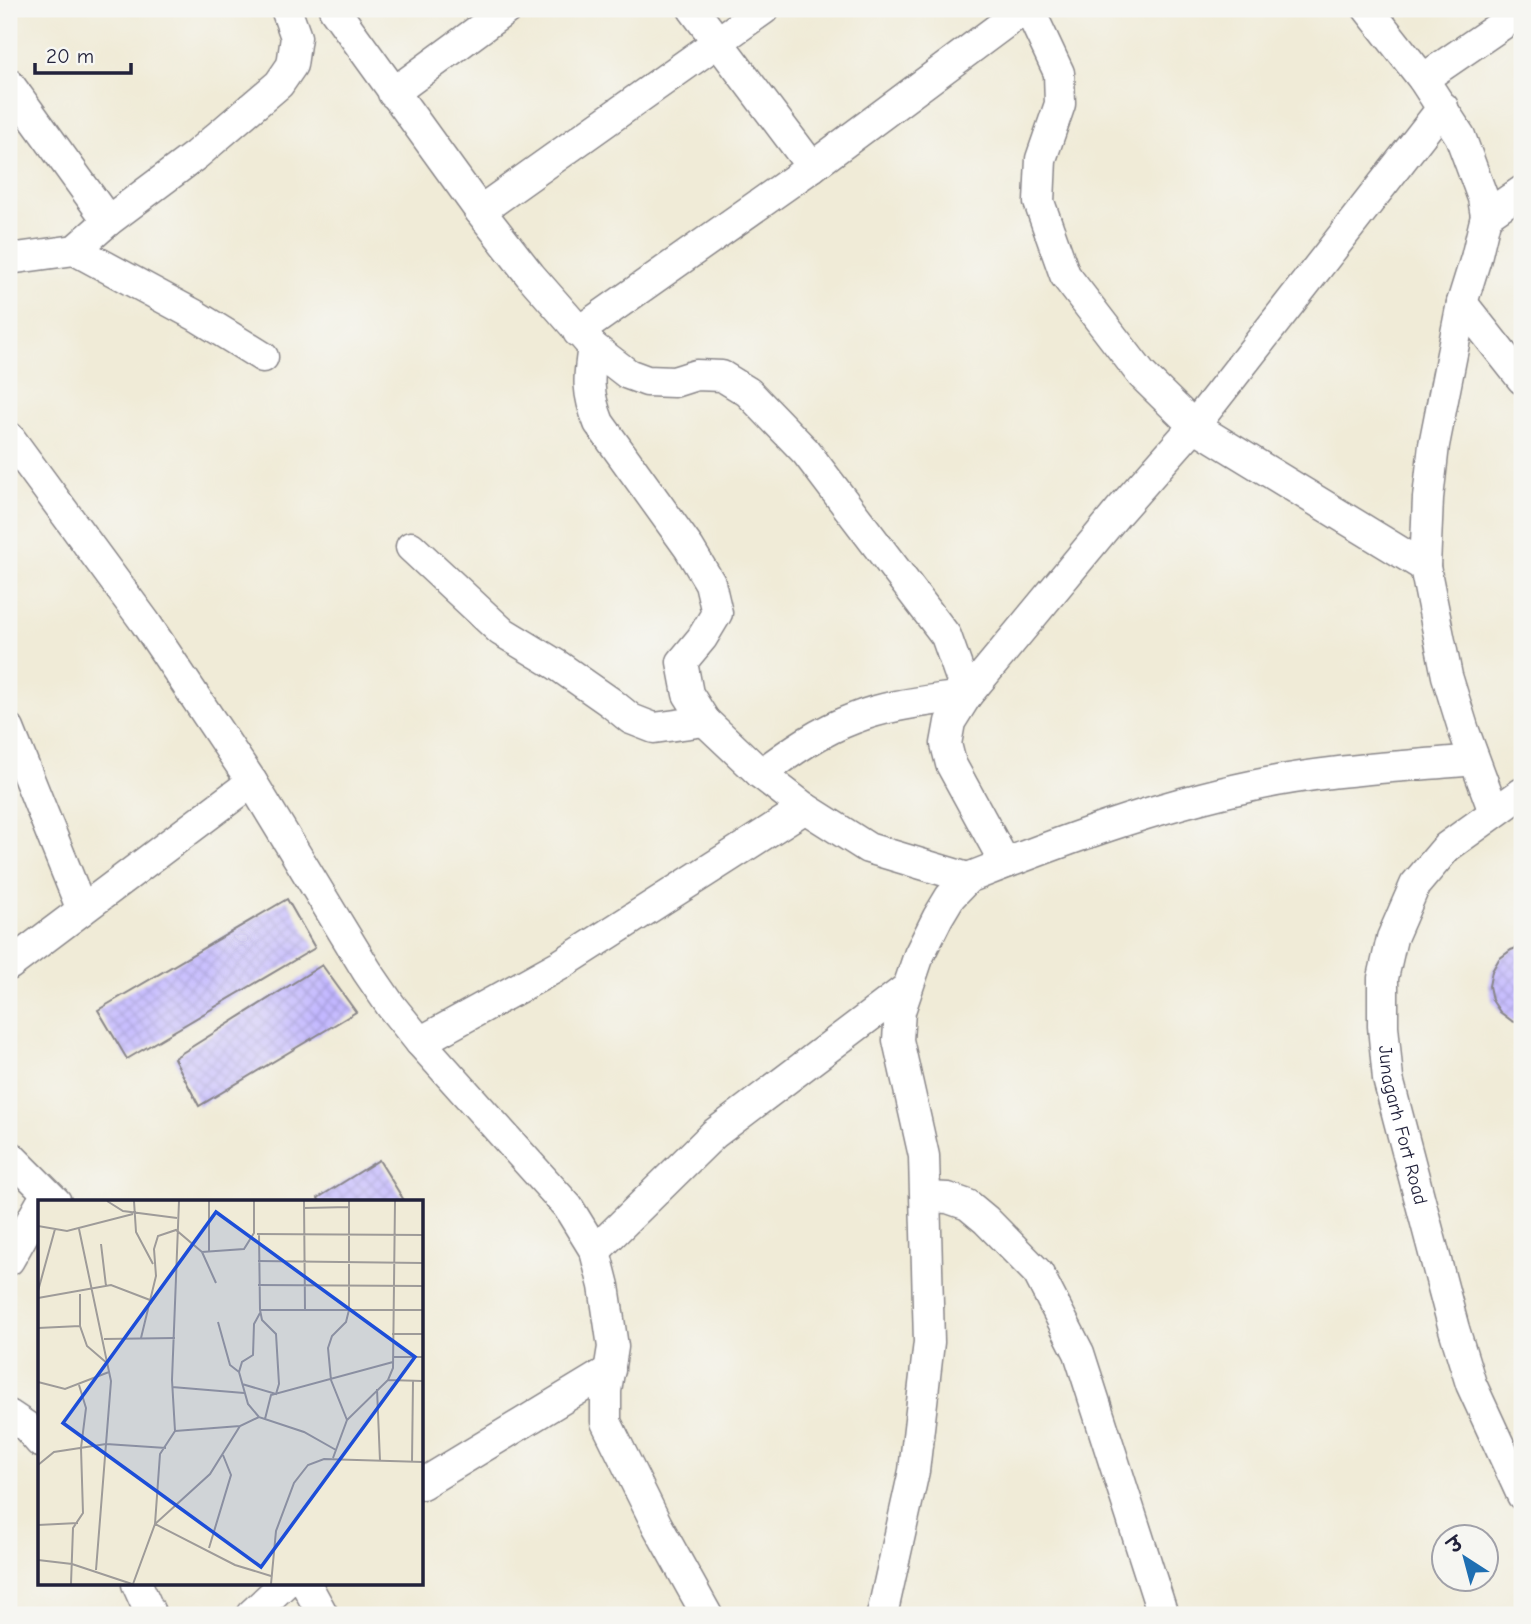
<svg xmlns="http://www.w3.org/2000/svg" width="1531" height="1624" viewBox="0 0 1531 1624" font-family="'Comic Neue','Playpen Sans Deva',sans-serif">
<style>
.building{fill:url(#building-cross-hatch)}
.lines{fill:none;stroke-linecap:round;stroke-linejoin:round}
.minor-casing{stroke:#898689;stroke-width:33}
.minor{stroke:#fff;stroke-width:30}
.labels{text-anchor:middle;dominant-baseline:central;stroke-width:5;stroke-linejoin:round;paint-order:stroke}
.street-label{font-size:19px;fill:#22223b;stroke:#f6f6f2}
.inset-road{fill:none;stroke:#9e9b99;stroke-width:2}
.view{fill:#1d4ed8;fill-opacity:0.15;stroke:#1d4ed8;stroke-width:3.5}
.inset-edge{fill:none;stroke:#22223b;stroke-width:3.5}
</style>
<defs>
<pattern id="building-cross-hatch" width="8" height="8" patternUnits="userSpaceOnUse" patternTransform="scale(1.75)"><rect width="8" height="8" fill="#c2b7ff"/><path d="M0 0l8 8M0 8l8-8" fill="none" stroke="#a69ddb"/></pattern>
</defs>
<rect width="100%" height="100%" fill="#f6f6f2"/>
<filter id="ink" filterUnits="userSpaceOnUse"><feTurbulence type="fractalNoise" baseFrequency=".0143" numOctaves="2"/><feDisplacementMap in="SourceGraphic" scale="14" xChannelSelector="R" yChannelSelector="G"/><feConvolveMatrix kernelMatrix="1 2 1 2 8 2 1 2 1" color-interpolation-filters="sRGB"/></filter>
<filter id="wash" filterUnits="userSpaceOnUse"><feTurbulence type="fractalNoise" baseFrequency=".00686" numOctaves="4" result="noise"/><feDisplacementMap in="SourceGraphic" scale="28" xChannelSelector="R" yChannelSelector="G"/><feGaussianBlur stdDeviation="1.57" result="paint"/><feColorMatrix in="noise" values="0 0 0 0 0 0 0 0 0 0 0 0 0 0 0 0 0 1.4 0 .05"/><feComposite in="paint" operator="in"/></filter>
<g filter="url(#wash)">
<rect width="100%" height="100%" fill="#f0ebd7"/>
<g id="blocks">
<g class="building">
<path d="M 287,899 L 315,948 L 127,1059 L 98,1010 Z"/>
<path d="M 1522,946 L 1522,1024 L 1512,1021 L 1500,1012 L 1492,1000 L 1489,986 L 1492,971 L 1499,959 L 1511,950 Z"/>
<path d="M 322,965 L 356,1012 L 199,1106 L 174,1058 Z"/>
<path d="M 379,1160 L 405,1202 L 320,1202 L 318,1198 Z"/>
</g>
</g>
</g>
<g filter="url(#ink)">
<use href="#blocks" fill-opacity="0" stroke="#898689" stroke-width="2"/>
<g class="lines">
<defs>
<g id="minor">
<path d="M 334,9 L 480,211 L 530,275 L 593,347 L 628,374 L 647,381 L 674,382 L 696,375 L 722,376 L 748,392 L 806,452 L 946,636 L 967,695 C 931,701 890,704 855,718 C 820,731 790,752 761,774"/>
<path d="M 693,9 L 812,167"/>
<path d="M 1029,9 L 1059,73 L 1060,104 L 1041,159 L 1039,202 L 1065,275 L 1142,375 L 1194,426 L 1425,567"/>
<path d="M 1368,9 L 1423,79 L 1460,136 L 1483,198 L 1486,216 L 1476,258 L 1462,303 L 1434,445 L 1428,498 L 1425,567 L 1447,676 L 1464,731 L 1494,812"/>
<path d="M 1423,79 L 1522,11"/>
<path d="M 9,84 L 108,221"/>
<path d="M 393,93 L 507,9"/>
<path d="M 480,211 L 764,9"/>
<path d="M 1486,216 L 1522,191"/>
<path d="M 75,250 L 195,315 L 263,357"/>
<path d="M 9,259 L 75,250 L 108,221 L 196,155 L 279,84 L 292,65 L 296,37 L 286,9"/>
<path d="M 1462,303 L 1522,379"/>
<path d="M 578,332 L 812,167 L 1024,9"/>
<path d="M 593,347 C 588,378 587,393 599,423 L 689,548 L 710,583 L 717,613 L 702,638 L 682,662 L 688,694 L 705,721 L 761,774 L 805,808 L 868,848 L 968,878"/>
<path d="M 9,437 L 145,622 L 252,782 L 367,971 L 391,1006 L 420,1042 L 568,1207 L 595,1251 L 604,1286 L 613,1347 L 606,1391 L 606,1422 L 657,1525 L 707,1615"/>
<path d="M 411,547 L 501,631 L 557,665 L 610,702 L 631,719 L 654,728 L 705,721"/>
<path d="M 9,729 L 82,910"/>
<path id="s1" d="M 1522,793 L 1447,847 L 1415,885 L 1392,938 L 1383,978 L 1383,1026 L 1388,1079 L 1454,1329 L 1471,1384 L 1522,1495"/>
<path d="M 1005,863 L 951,764 L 946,744 L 950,722 L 967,695 L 1119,511 L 1194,426 L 1443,107"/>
<path d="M 9,965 L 252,782"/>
<path d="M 420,1042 L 560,965 L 805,808"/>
<path d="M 9,1155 L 56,1202"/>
<path d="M 927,1197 L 948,1198 L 968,1205 L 986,1220 L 1038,1273 L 1079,1353 L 1163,1615"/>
<path d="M 595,1251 L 714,1134 L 907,988"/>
<path d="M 9,1260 L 40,1205"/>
<path d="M 9,1415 L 27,1427 L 40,1442"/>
<path d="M 422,1484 L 610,1370"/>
<path d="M 137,1584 L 151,1615"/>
<path d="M 306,1584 L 323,1615"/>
<path d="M 251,1615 L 284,1584"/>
<path d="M 882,1615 L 914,1471 L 929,1342 L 924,1156 L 898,1040 L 900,1011 L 919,955 L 938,917 L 950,897 L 968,878 C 1059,842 1156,806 1252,786 C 1324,770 1400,767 1474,760"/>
</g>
</defs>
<use href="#minor" class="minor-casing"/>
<use href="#minor" class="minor"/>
</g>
</g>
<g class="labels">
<g class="street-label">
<text stroke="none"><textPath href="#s1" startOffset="390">Junagarh Fort Road</textPath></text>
</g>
</g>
<g transform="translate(38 1200)">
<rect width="385" height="385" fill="#f0ebd7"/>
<path class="inset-road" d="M 69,1 L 85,11 L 139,18M 96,1 L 98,32 L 115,64M 141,1 L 134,180 L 137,231 L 122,254 L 117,324 L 197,365 L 233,376M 171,1 L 171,51M 266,1 L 267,110M 266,8 L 311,7M 0,26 L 29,31 L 95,14M 41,29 L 73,181 L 58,370M 219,34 L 385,35M 63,44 L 68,86M 164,52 L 178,83M 220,61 L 385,63M 220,85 L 385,86M 0,91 L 17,29M 42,94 L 42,126 L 49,146 L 70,164M 0,98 L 73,85 L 112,100M 222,110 L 385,110M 180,122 L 192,165 L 201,172M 0,128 L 42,126M 354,134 L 385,134M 103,138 L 118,76 L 116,49 L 120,36 L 138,30 L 164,52 L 206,49 L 216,33 L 216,1M 66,139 L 137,138M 355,157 L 385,157M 350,180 L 385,181M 0,182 L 27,189 L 71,172M 204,184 L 238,194 L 241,184 L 238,134 L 224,120 L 222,110 L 221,34M 134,187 L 206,193M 339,189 L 342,261M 221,217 L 210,204 L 201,172 L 204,162 L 215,155 L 216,124 L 222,113M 227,219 L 233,195 L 355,162M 309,220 L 293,180 L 290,148 L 294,136 L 308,122 L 311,110 L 311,1M 137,231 L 202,226M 295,258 L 309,220 L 350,180 L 355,168 L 357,1M 374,262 L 375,181M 0,265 L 16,252 L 68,244 L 128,248M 0,325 L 40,323M 171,348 L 193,275 L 185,255M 0,360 L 34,364 L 94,384M 33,384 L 35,328 L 45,313 L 43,248 L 48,208 L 41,185M 95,384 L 117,324 L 172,274 L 202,226 L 221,217 L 266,232 L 298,250M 233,384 L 238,331 L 256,283 L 270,265 L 286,259 L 385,262"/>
<path class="view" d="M 178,12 L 377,157 L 223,367 L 25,223 Z"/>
<rect width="385" height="385" class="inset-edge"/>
</g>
<rect width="1531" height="1624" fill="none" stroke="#f6f6f2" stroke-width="35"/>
<g transform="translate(1465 1558) rotate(324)"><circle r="33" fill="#f6f6f2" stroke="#a1a1a9" stroke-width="2"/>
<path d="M0-5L12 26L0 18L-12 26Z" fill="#1f6fb2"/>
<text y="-10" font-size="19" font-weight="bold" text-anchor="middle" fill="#22223b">उ</text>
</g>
<path d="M35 63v10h96v-10" fill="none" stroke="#22223b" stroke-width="3.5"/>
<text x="46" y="63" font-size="21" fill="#22223b" stroke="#f6f6f2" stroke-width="5" paint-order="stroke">20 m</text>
</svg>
